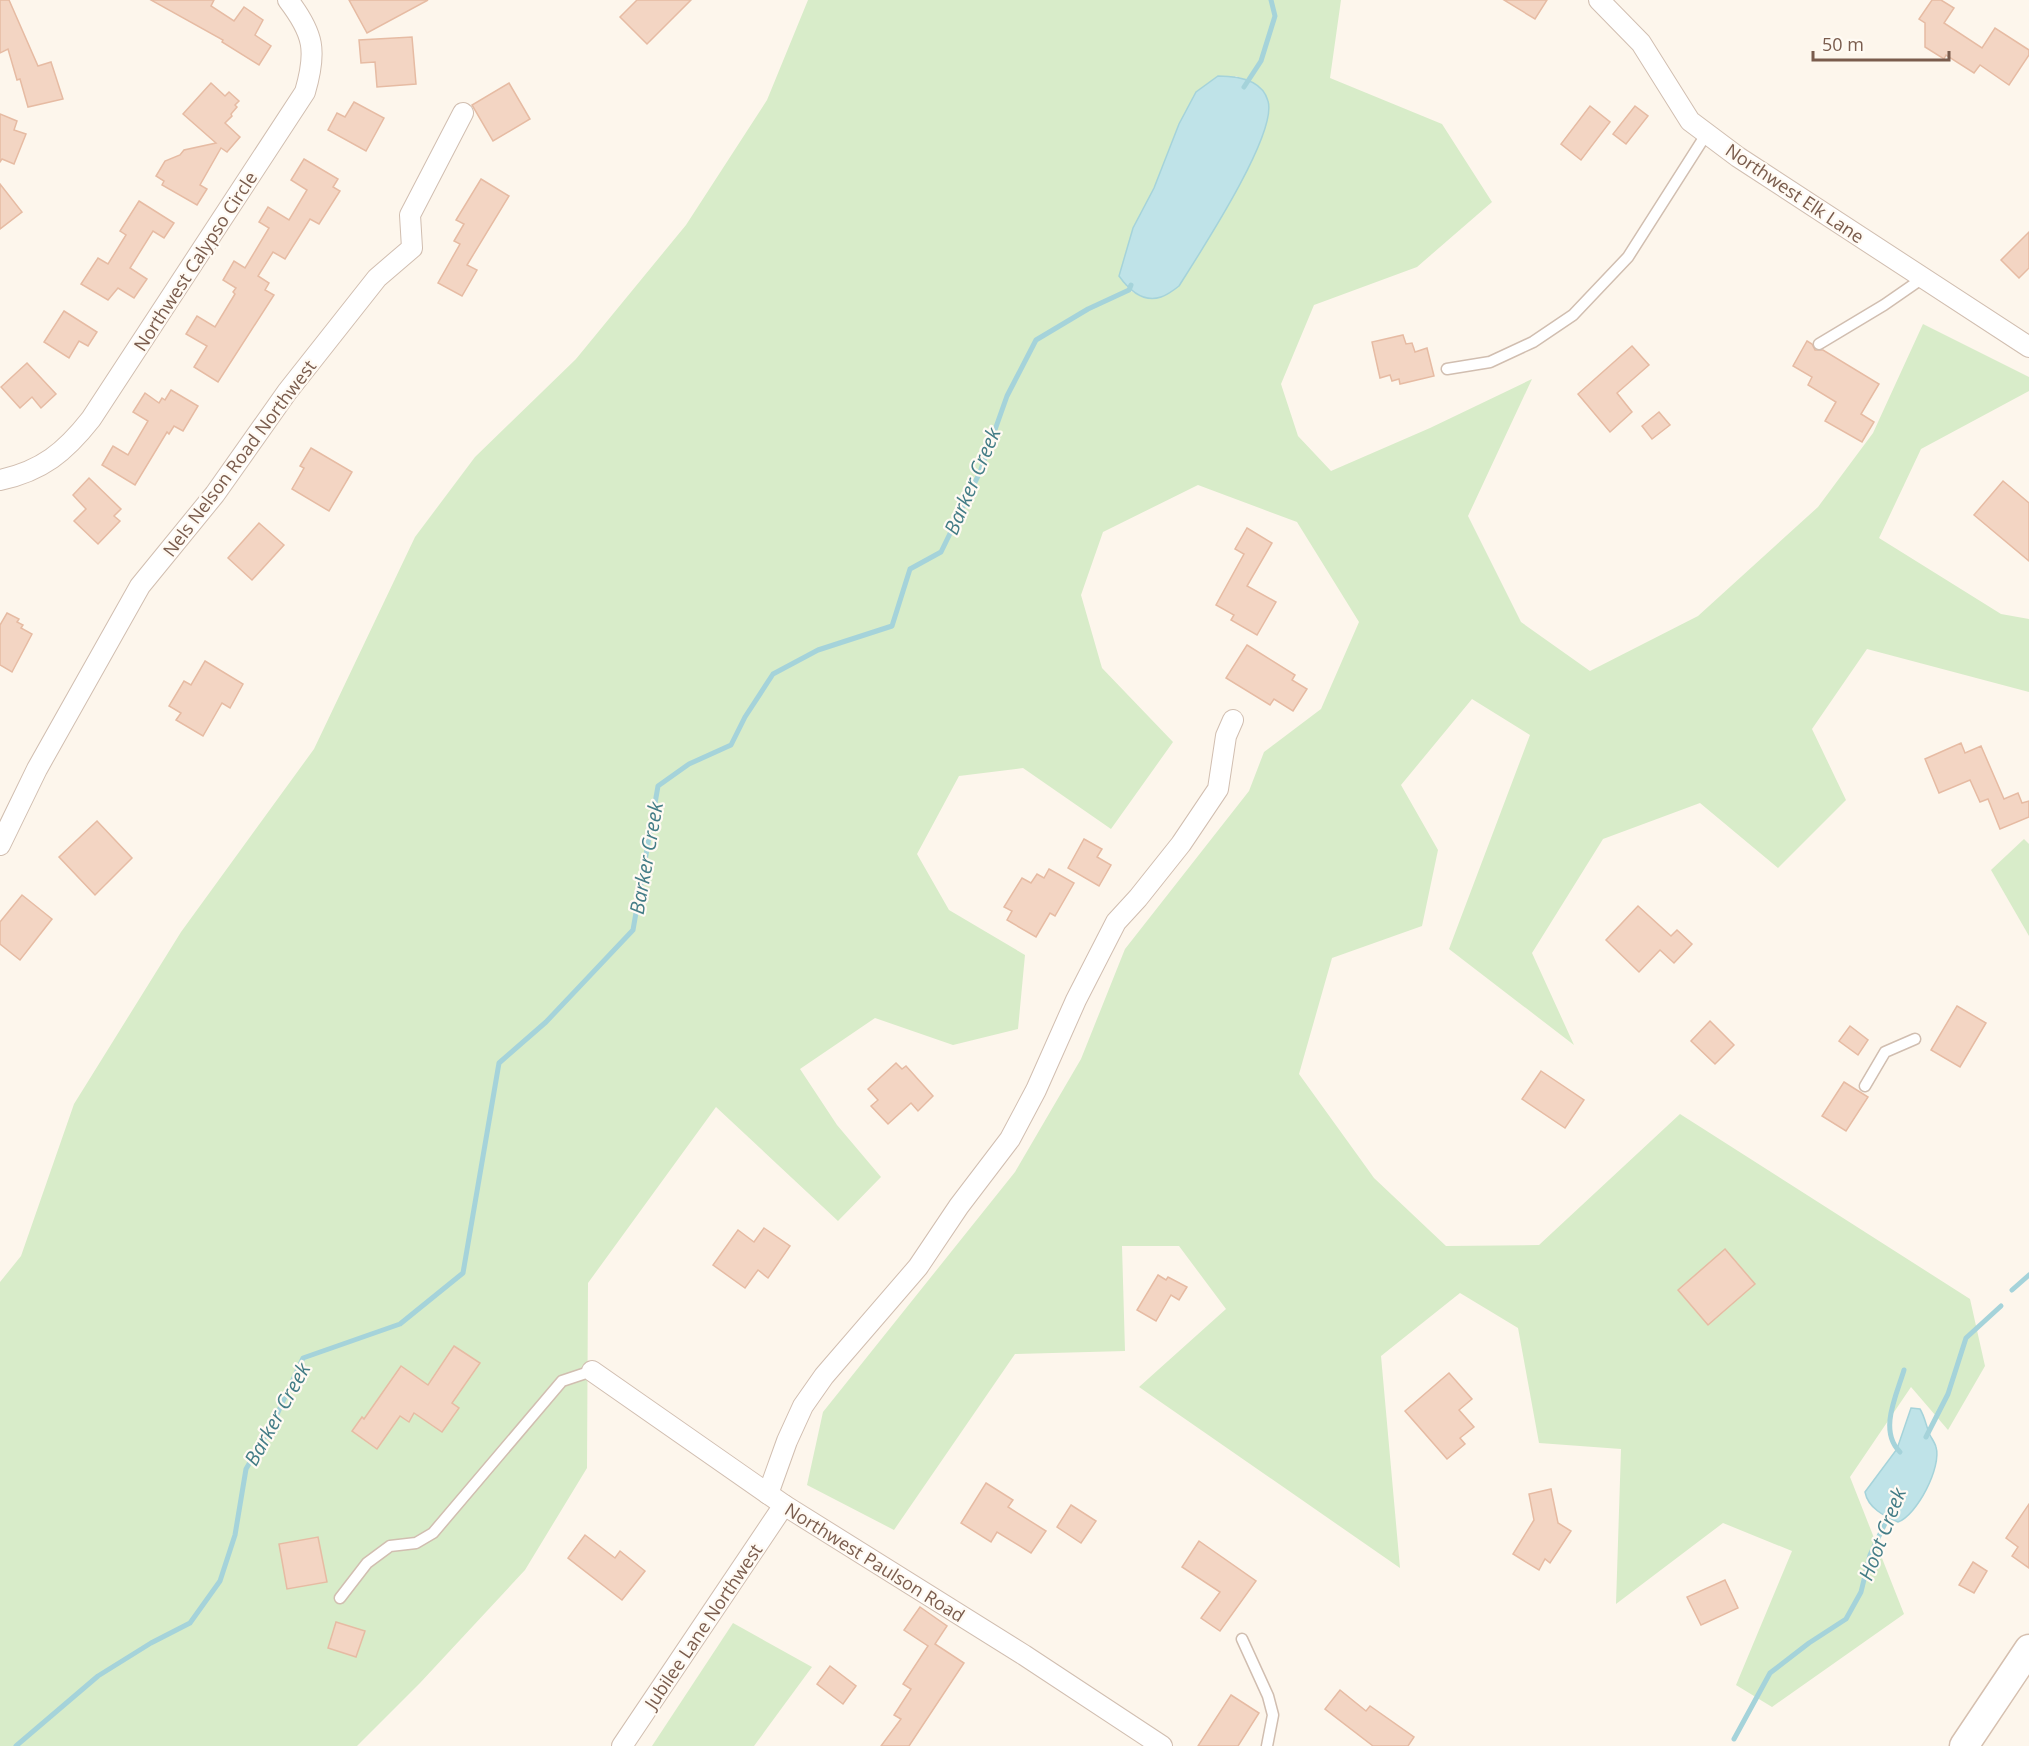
<svg xmlns="http://www.w3.org/2000/svg" width="2029" height="1746" viewBox="0 0 2029 1746" font-family="'Open Sans',sans-serif">
<style>
.green{fill:#d8ecc9;fill-rule:evenodd}
.water{fill:#bfe3e8;stroke:#a5d3da;stroke-width:1.5}
.lines{fill:none;stroke-linecap:round;stroke-linejoin:round}
.stream{stroke:#a5d3da;stroke-width:5}
.building{fill:#f3d5c3;stroke:#e6bba3;stroke-width:1.5}
.lane-casing{stroke:#d1beb0;stroke-width:13}
.street-casing{stroke:#d1beb0;stroke-width:22}
.secondary-casing{stroke:#d6c0b0;stroke-width:31}
.lane{stroke:#fff;stroke-width:10}
.street{stroke:#fff;stroke-width:20}
.secondary{stroke:#fff;stroke-width:28}
.labels{text-anchor:middle;dominant-baseline:central;stroke-width:4.5;stroke-linejoin:round;paint-order:stroke}
.street-label{font-size:18px;fill:#7a5c4d;stroke:#fffaf3}
.water-label{font-size:20px;font-style:italic;fill:#437c86;stroke:#fffaf3}
</style>
<rect width="100%" height="100%" fill="#fdf6ec"/>
<g class="green">
<path d="M 808,0 L 1341,0 L 1330,78 L 1442,124 L 1492,202 L 1417,267 L 1314,305 L 1281,384 L 1298,436 L 1331,471 L 1430,428 L 1532,379 L 1468,516 L 1521,622 L 1590,671 L 1698,616 L 1818,507 L 1873,433 L 1923,324 L 2029,377 L 2029,391 L 1921,449 L 1879,538 L 2001,614 L 2029,619 L 2029,692 L 1867,649 L 1812,729 L 1846,800 L 1778,868 L 1700,803 L 1603,839 L 1532,953 L 1574,1045 L 1449,949 L 1530,735 L 1472,699 L 1401,785 L 1438,850 L 1422,926 L 1332,958 L 1299,1074 L 1374,1178 L 1446,1246 L 1539,1245 L 1680,1114 L 1970,1299 L 1985,1366 L 1948,1430 L 1911,1387 L 1850,1477 L 1904,1614 L 1772,1707 L 1736,1685 L 1792,1551 L 1723,1523 L 1616,1604 L 1621,1449 L 1539,1443 L 1518,1328 L 1460,1293 L 1381,1356 L 1400,1568 L 1139,1387 L 1226,1309 L 1179,1246 L 1122,1246 L 1125,1351 L 1015,1354 L 894,1530 L 807,1485 L 823,1412 L 1015,1172 L 1081,1059 L 1125,949 L 1249,791 L 1264,752 L 1321,709 L 1359,622 L 1297,522 L 1198,485 L 1103,532 L 1081,595 L 1102,668 L 1173,742 L 1111,829 L 1023,768 L 959,776 L 917,854 L 949,910 L 1025,955 L 1018,1029 L 953,1045 L 875,1018 L 800,1069 L 837,1125 L 881,1177 L 838,1221 L 716,1107 L 588,1283 L 587,1468 L 525,1570 L 420,1683 L 357,1746 L 0,1746 L 0,1282 L 21,1256 L 74,1104 L 181,932 L 314,749 L 415,537 L 475,457 L 576,359 L 686,225 L 767,100 ZM 1236,76 C 1262,86 1269,91 1268,119 L 1144,298 L 1129,290 L 1120,276 L 1179,124 Z"/>
<path d="M 2024,839 L 2029,844 L 2029,936 L 1991,870 Z"/>
<path d="M 733,1623 L 812,1667 L 754,1746 L 652,1746 Z"/>
</g>
<g class="water">
<path d="M 1218,76 C 1237,76 1262,79 1268,101 C 1278,134 1199,254 1179,286 C 1174,290 1167,295 1161,297 C 1143,303 1129,290 1119,276 L 1133,228 L 1154,188 L 1179,124 L 1196,92 Z"/>
<path d="M 1911,1408 L 1920,1409 C 1925,1417 1926,1426 1930,1435 C 1932,1439 1935,1443 1936,1447 C 1942,1467 1917,1515 1898,1522 C 1884,1516 1868,1508 1865,1492 L 1897,1449 Z"/>
</g>
<g class="lines">
<g class="stream">
<path d="M 1244,87 L 1261,61 L 1275,16 L 1271,0"/>
<path d="M 2012,1290 L 2029,1275"/>
<path d="M 1926,1437 L 1948,1394 L 1966,1338 L 2001,1306"/>
<path d="M 1900,1452 C 1878,1431 1897,1394 1904,1370"/>
<path d="M 1734,1739 L 1770,1673 L 1809,1643 L 1846,1619 L 1861,1592 L 1870,1555 L 1890,1513"/>
<path d="M 16,1746 L 98,1676 L 151,1643 L 190,1623 L 220,1581 L 235,1535 L 246,1469 L 273,1423 L 303,1358 L 400,1324 L 463,1273 L 499,1063 L 546,1022 L 633,930 L 658,786 L 689,764 L 731,745 L 745,717 L 773,674 L 818,650 L 892,626 L 910,569 L 941,552 L 980,472 L 1007,396 L 1036,340 L 1088,309 L 1129,290 L 1131,285"/>
</g>
</g>
<g class="building">
<path d="M 0,0 L 9,0 L 38,66 L 51,62 L 63,99 L 28,107 L 20,79 L 17,80 L 8,49 L 0,53 Z"/>
<path d="M 151,0 L 214,0 L 211,6 L 234,21 L 244,7 L 263,20 L 255,35 L 271,46 L 259,65 L 222,42 L 223,40 Z"/>
<path d="M 349,0 L 428,0 L 367,33 Z"/>
<path d="M 637,0 L 691,0 L 647,44 L 620,17 Z"/>
<path d="M 1504,0 L 1547,0 L 1535,19 Z"/>
<path d="M 1932,0 L 1941,0 L 1954,8 L 1944,23 L 1982,48 L 1995,28 L 2029,50 L 2029,55 L 2009,85 L 1980,65 L 1974,73 L 1946,55 L 1944,59 L 1925,47 L 1925,23 L 1919,19 Z"/>
<path d="M 412,37 L 416,84 L 377,87 L 375,62 L 361,63 L 359,40 Z"/>
<path d="M 211,83 L 225,96 L 229,92 L 239,101 L 235,105 L 237,107 L 231,114 L 232,116 L 225,123 L 240,137 L 227,152 L 221,148 L 200,185 L 207,189 L 197,205 L 162,185 L 164,181 L 156,176 L 165,161 L 180,155 L 184,150 L 216,143 L 183,114 Z"/>
<path d="M 509,83 L 530,119 L 493,141 L 472,105 Z"/>
<path d="M 354,102 L 384,118 L 366,151 L 328,130 L 337,113 L 345,117 Z"/>
<path d="M 1590,106 L 1610,122 L 1581,160 L 1561,144 Z"/>
<path d="M 1635,106 L 1648,116 L 1626,144 L 1613,134 Z"/>
<path d="M 0,114 L 17,121 L 14,130 L 26,134 L 14,164 L 2,159 L 0,162 Z"/>
<path d="M 304,159 L 338,179 L 333,187 L 340,191 L 319,224 L 310,219 L 285,259 L 273,252 L 258,276 L 269,283 L 265,290 L 274,295 L 218,382 L 194,367 L 207,346 L 186,334 L 197,316 L 215,327 L 235,294 L 233,292 L 236,288 L 223,280 L 234,261 L 245,268 L 269,228 L 259,222 L 268,207 L 289,220 L 307,190 L 291,180 Z"/>
<path d="M 481,179 L 509,196 L 467,265 L 477,270 L 462,296 L 438,283 L 460,244 L 454,241 L 464,224 L 456,220 Z"/>
<path d="M 0,184 L 22,212 L 0,229 Z"/>
<path d="M 139,201 L 174,223 L 164,238 L 153,231 L 130,268 L 147,279 L 134,298 L 118,288 L 108,300 L 81,284 L 98,258 L 108,264 L 126,235 L 120,231 Z"/>
<path d="M 2029,232 L 2029,268 L 2019,278 L 2001,260 Z"/>
<path d="M 64,311 L 97,332 L 88,346 L 79,341 L 69,358 L 44,342 Z"/>
<path d="M 1403,335 L 1406,344 L 1412,343 L 1415,352 L 1427,348 L 1434,376 L 1400,384 L 1399,379 L 1392,381 L 1390,375 L 1380,378 L 1372,342 Z"/>
<path d="M 1807,341 L 1812,344 L 1815,350 L 1823,350 L 1879,384 L 1861,414 L 1874,422 L 1862,442 L 1825,421 L 1836,402 L 1808,385 L 1812,377 L 1793,366 Z"/>
<path d="M 1632,346 L 1649,365 L 1617,393 L 1632,412 L 1610,432 L 1578,394 Z"/>
<path d="M 27,363 L 56,394 L 41,408 L 32,397 L 20,408 L 1,387 Z"/>
<path d="M 171,390 L 198,406 L 183,431 L 174,426 L 169,434 L 167,432 L 135,485 L 102,465 L 113,446 L 128,455 L 148,421 L 133,412 L 145,393 L 159,403 L 162,398 L 165,400 Z"/>
<path d="M 1659,412 L 1670,425 L 1652,439 L 1642,426 Z"/>
<path d="M 311,448 L 352,472 L 329,511 L 292,489 L 304,468 L 300,466 Z"/>
<path d="M 89,478 L 121,509 L 114,516 L 120,521 L 98,544 L 74,521 L 86,509 L 73,495 Z"/>
<path d="M 2003,481 L 2029,503 L 2029,561 L 1974,515 Z"/>
<path d="M 259,523 L 284,545 L 252,580 L 228,558 Z"/>
<path d="M 1247,528 L 1272,543 L 1247,586 L 1276,602 L 1257,635 L 1231,620 L 1234,615 L 1216,605 L 1244,554 L 1235,549 Z"/>
<path d="M 7,613 L 19,619 L 17,622 L 23,625 L 21,628 L 32,634 L 12,672 L 0,665 L 0,625 Z"/>
<path d="M 1247,645 L 1295,675 L 1292,680 L 1307,689 L 1293,711 L 1274,699 L 1270,705 L 1226,678 Z"/>
<path d="M 205,661 L 243,684 L 230,708 L 222,703 L 203,736 L 176,720 L 181,713 L 169,706 L 184,681 L 191,685 Z"/>
<path d="M 1961,743 L 1965,753 L 1981,746 L 2004,799 L 2018,793 L 2022,803 L 2029,801 L 2029,817 L 2000,829 L 1988,799 L 1980,802 L 1970,780 L 1939,793 L 1925,759 Z"/>
<path d="M 97,821 L 132,858 L 95,895 L 59,857 Z"/>
<path d="M 1084,839 L 1102,849 L 1097,857 L 1111,865 L 1099,886 L 1068,868 Z"/>
<path d="M 1049,869 L 1074,883 L 1055,916 L 1050,913 L 1036,937 L 1007,920 L 1012,911 L 1004,907 L 1022,878 L 1031,883 L 1037,874 L 1044,878 Z"/>
<path d="M 22,895 L 52,919 L 20,960 L 0,944 L 0,922 Z"/>
<path d="M 1638,906 L 1671,936 L 1677,930 L 1692,944 L 1674,963 L 1660,950 L 1639,972 L 1606,940 Z"/>
<path d="M 1957,1006 L 1986,1023 L 1960,1067 L 1931,1050 Z"/>
<path d="M 1710,1021 L 1734,1045 L 1715,1064 L 1691,1041 Z"/>
<path d="M 1850,1026 L 1868,1040 L 1858,1055 L 1839,1041 Z"/>
<path d="M 896,1063 L 902,1069 L 906,1066 L 933,1096 L 918,1111 L 911,1103 L 888,1124 L 871,1106 L 878,1100 L 868,1089 Z"/>
<path d="M 1541,1071 L 1584,1100 L 1565,1128 L 1522,1099 Z"/>
<path d="M 1844,1082 L 1868,1097 L 1846,1131 L 1822,1116 Z"/>
<path d="M 764,1228 L 790,1246 L 768,1278 L 758,1270 L 745,1288 L 713,1265 L 738,1230 L 754,1242 Z"/>
<path d="M 1725,1249 L 1755,1284 L 1708,1325 L 1678,1290 Z"/>
<path d="M 1158,1275 L 1166,1280 L 1168,1277 L 1187,1287 L 1179,1300 L 1171,1295 L 1156,1321 L 1137,1310 Z"/>
<path d="M 454,1346 L 480,1363 L 452,1403 L 459,1408 L 442,1432 L 414,1413 L 409,1422 L 400,1416 L 377,1449 L 352,1431 L 362,1417 L 364,1419 L 401,1366 L 428,1385 Z"/>
<path d="M 1449,1373 L 1472,1399 L 1459,1410 L 1474,1427 L 1460,1438 L 1465,1444 L 1447,1459 L 1405,1411 Z"/>
<path d="M 986,1483 L 1013,1500 L 1008,1507 L 1046,1531 L 1031,1553 L 997,1532 L 991,1542 L 961,1523 Z"/>
<path d="M 1551,1489 L 1558,1523 L 1571,1531 L 1550,1563 L 1545,1559 L 1539,1570 L 1513,1554 L 1534,1520 L 1529,1494 Z"/>
<path d="M 2029,1504 L 2029,1568 L 2012,1556 L 2018,1547 L 2006,1538 Z"/>
<path d="M 1071,1505 L 1096,1521 L 1081,1543 L 1057,1527 Z"/>
<path d="M 585,1535 L 615,1558 L 620,1551 L 645,1571 L 622,1600 L 568,1558 Z"/>
<path d="M 318,1537 L 327,1582 L 287,1589 L 279,1544 Z"/>
<path d="M 1199,1541 L 1256,1581 L 1220,1631 L 1201,1618 L 1220,1592 L 1182,1567 Z"/>
<path d="M 1973,1562 L 1987,1571 L 1974,1593 L 1959,1585 Z"/>
<path d="M 1725,1580 L 1738,1608 L 1701,1625 L 1687,1597 Z"/>
<path d="M 920,1607 L 947,1626 L 935,1644 L 964,1663 L 909,1746 L 881,1746 L 901,1719 L 894,1715 L 911,1689 L 903,1684 L 928,1646 L 904,1630 Z"/>
<path d="M 336,1622 L 365,1631 L 356,1657 L 328,1648 Z"/>
<path d="M 830,1666 L 856,1686 L 843,1704 L 817,1684 Z"/>
<path d="M 1340,1690 L 1366,1711 L 1370,1706 L 1414,1737 L 1408,1746 L 1373,1746 L 1325,1709 Z"/>
<path d="M 1231,1695 L 1259,1713 L 1238,1746 L 1198,1746 Z"/>
</g>
<g class="lines">
<defs>
<g id="lane">
<path d="M 1819,344 L 1884,305 L 1923,278"/>
<path d="M 1447,369 L 1490,362 L 1533,342 L 1573,315 L 1628,257 L 1707,133"/>
<path d="M 1865,1086 L 1885,1052 L 1915,1039"/>
<path d="M 340,1598 L 367,1563 L 390,1546 L 416,1543 L 433,1533 L 562,1381 L 592,1371"/>
<path d="M 1242,1639 L 1268,1696 L 1273,1715 L 1267,1746"/>
</g>
<g id="street">
<path d="M 1599,0 L 1641,43 L 1690,121 L 1738,157 L 2029,347"/>
<path d="M 0,480 C 42,471 65,452 91,419 L 305,92 C 317,51 314,34 288,0"/>
<path d="M 0,845 L 37,769 L 140,586 L 215,494 L 287,392 L 377,278 L 412,248 L 410,215 L 463,113"/>
<path d="M 592,1371 L 784,1505 L 1024,1655 L 1162,1746"/>
<path d="M 768,1494 L 787,1441 L 803,1406 L 824,1376 L 918,1267 L 959,1206 L 1010,1139 L 1036,1090 L 1076,1000 L 1116,922 L 1138,898 L 1181,844 L 1218,789 L 1226,736 L 1233,720"/>
<path d="M 622,1746 L 784,1505"/>
</g>
<path id="secondary" d="M 1964,1746 L 2029,1649"/>
</defs>
<use href="#lane" class="lane-casing"/>
<use href="#street" class="street-casing"/>
<use href="#secondary" class="secondary-casing"/>
<use href="#lane" class="lane"/>
<use href="#street" class="street"/>
<use href="#secondary" class="secondary"/>
</g>
<g class="labels">
<g class="street-label">
<text transform="translate(1795 193) rotate(34)">Northwest Elk Lane</text>
<text transform="translate(195 261) rotate(-57)">Northwest Calypso Circle</text>
<text transform="translate(239 458) rotate(-53)">Nels Nelson Road Northwest</text>
<text transform="translate(875 1562) rotate(32)">Northwest Paulson Road</text>
<text transform="translate(703 1626) rotate(-56)">Jubilee Lane Northwest</text>
</g>
<g class="water-label">
<text transform="translate(972 481) rotate(-67)">Barker Creek</text>
<text transform="translate(646 858) rotate(-80)">Barker Creek</text>
<text transform="translate(277 1414) rotate(-61)">Barker Creek</text>
<text transform="translate(1882 1534) rotate(-69)">Hoot Creek</text>
</g>
</g>
<path d="M1813 51v9h136v-9" fill="none" stroke="#7a5c4d" stroke-width="3"/>
<text x="1822" y="51" font-size="18" fill="#7a5c4d" stroke="#fffaf3" stroke-width="4.5" paint-order="stroke">50 m</text>
</svg>
